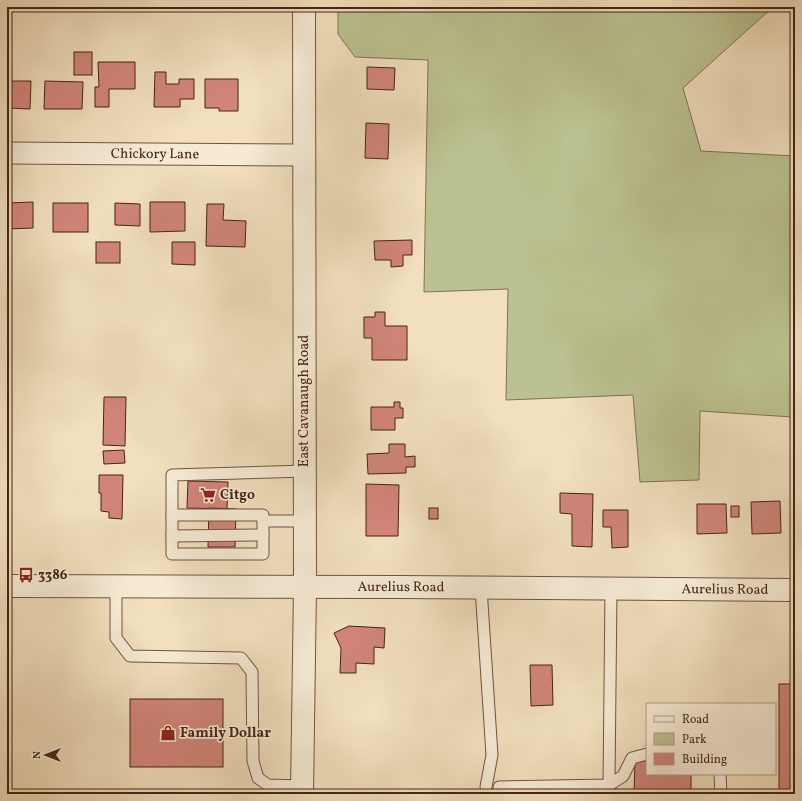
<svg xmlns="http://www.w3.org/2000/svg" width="802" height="801" viewBox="0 0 802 801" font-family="Vollkorn,serif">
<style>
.green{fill:#bbc190;stroke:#807254}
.building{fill:#d18579;stroke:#462417}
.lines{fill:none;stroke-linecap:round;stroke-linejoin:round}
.service-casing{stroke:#715340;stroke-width:13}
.minor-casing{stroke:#715340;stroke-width:23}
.tertiary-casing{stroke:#715340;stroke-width:24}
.service{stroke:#f6ead4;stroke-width:11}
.minor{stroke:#f6ead4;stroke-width:21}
.tertiary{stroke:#f6ead4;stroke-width:22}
.labels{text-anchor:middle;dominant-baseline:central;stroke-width:3.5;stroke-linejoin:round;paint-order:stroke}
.street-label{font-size:14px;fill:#462417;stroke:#f6ead4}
.poi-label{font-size:14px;font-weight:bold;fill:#462417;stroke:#f6ead4;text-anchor:start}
</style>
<rect width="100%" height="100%" fill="#f1dfbd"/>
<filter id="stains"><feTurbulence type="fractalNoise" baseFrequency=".005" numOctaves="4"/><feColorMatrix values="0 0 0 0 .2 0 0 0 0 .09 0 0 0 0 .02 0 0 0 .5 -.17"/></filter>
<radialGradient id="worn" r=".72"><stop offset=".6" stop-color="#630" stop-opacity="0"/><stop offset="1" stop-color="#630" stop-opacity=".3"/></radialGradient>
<path class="green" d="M 338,7 L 773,7 L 683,88 L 701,151 L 795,156 L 795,411 L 792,417 L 700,411 L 699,480 L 640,482 L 633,395 L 506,400 L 508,289 L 424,292 L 428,60 L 355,57 L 338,34 Z"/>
<g class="building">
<rect x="74" y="52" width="18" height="23"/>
<path d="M 98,62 L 135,62 L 135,89 L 109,89 L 109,107 L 95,107 L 95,87 L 99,87 Z"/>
<path d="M 367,67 L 395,68 L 394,90 L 367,89 Z"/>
<path d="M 155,72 L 166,72 L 166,84 L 179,84 L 179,79 L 194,79 L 194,99 L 180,99 L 180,107 L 154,107 Z"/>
<path d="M 205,79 L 238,79 L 238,111 L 219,111 L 219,108 L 205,108 Z"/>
<path d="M 7,81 L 31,81 L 30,109 L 7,108 Z"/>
<path d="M 45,81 L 83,82 L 82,109 L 44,109 Z"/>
<path d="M 366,123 L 389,124 L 388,159 L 365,158 Z"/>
<path d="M 33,202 L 33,228 L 7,229 L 7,203 Z"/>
<path d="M 150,202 L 185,202 L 185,231 L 150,232 Z"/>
<rect x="53" y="203" width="35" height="29"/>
<path d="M 115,203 L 140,204 L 140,226 L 115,225 Z"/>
<path d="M 207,204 L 224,204 L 223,220 L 246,221 L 245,247 L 206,246 Z"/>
<path d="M 412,240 L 412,255 L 403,255 L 403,266 L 391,267 L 391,260 L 375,260 L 374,241 Z"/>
<rect x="96" y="242" width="24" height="21"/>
<path d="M 172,242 L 195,242 L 195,265 L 172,264 Z"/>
<path d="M 375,312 L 385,312 L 385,326 L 407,326 L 407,360 L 372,360 L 372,338 L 364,338 L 364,317 L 375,317 Z"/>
<path d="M 104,397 L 126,397 L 125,446 L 103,445 Z"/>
<path d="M 394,402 L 400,402 L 400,408 L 403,408 L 403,418 L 395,418 L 395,430 L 371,430 L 371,407 L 394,407 Z"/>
<path d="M 389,444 L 405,444 L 405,457 L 415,456 L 415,467 L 406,467 L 406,473 L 368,474 L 367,454 L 389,453 Z"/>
<path d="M 124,450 L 125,463 L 104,464 L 103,451 Z"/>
<path d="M 99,475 L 123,475 L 122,519 L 109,518 L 109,512 L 101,511 L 101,493 L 99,493 Z"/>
<path d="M 188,481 L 228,482 L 227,509 L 187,508 Z"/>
<path d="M 366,484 L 399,485 L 398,536 L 366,536 Z"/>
<path d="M 560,493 L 593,494 L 592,547 L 572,546 L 572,514 L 560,513 Z"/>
<path d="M 780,501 L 781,533 L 752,534 L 751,502 Z"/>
<path d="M 697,504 L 726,504 L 727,533 L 697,534 Z"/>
<rect x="731" y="506" width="8" height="11"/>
<path d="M 209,508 L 236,509 L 235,547 L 208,547 Z"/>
<rect x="429" y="508" width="9" height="11"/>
<path d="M 603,510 L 628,510 L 628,547 L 612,548 L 611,527 L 603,527 Z"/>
<path d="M 349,626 L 385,628 L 384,648 L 374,647 L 374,664 L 356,663 L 356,673 L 340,673 L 341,648 L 334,633 Z"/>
<path d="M 530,665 L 552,665 L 553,705 L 531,706 Z"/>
<rect x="779" y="684" width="16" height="110"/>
<rect x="130" y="699" width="93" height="68"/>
<path d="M 635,761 L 647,761 L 647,774 L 691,774 L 691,794 L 634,794 Z"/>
</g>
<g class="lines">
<defs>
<g id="service">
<path d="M 305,471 L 172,475 L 172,554 L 263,554 L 263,521 L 305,521"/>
<path d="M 172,515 L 263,515 L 263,521"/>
<path d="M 172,536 L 263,535"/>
<path d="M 116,586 L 116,638 L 130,656 L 241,658 L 252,672 L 253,761 L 258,778 L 268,785 L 302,786"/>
<path d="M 481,588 L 492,755 L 486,787"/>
<path d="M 720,774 L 721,794"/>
<path d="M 609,785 L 611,589"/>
<path d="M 499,787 L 609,785 L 623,776 L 632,758 L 647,754"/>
</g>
<g id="minor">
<path id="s1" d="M 7,153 L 304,155"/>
</g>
<g id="tertiary">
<path id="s2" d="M 7,586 L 399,587 L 795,590"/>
<path d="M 302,794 L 305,587 L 304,7"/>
</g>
</defs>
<use href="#service" class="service-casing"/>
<use href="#minor" class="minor-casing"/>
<use href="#tertiary" class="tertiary-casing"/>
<use href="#service" class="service"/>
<use href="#minor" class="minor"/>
<use href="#tertiary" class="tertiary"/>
</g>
<defs>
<symbol id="supermarket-bare" viewBox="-9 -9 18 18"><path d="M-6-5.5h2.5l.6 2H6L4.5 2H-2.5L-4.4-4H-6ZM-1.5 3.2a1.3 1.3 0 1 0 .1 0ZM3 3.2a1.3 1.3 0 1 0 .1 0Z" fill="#8f2418" stroke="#f6ead4" stroke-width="2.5" paint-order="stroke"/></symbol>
<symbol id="bus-bare" viewBox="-9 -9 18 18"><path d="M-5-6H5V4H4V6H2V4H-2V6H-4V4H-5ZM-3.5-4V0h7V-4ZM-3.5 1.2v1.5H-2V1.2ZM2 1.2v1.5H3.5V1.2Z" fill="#8f2418" stroke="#f6ead4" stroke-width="2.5" paint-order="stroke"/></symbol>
<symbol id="shop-bare" viewBox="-9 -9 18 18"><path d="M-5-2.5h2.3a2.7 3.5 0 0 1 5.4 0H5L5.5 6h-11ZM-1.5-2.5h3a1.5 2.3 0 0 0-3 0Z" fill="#8f2418" stroke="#f6ead4" stroke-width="2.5" paint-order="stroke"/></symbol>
</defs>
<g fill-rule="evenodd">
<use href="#supermarket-bare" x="197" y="484" width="22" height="22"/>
<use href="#bus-bare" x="15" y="564" width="22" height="22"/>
<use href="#shop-bare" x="157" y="722" width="22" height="22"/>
</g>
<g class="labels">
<g class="street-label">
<text stroke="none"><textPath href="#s1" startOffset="148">Chickory Lane</textPath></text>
<text transform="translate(304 401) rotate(-90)">East Cavanaugh Road</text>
<text stroke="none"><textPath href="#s2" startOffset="394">Aurelius Road</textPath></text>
<text stroke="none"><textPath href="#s2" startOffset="718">Aurelius Road</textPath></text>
</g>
<g class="poi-label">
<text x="220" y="495">Citgo</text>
<text x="38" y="575">3386</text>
<text x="180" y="733">Family Dollar</text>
</g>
</g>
<rect width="802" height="801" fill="none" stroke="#f1dfbd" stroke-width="24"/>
<rect x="8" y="8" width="786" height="785" fill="none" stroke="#462417" stroke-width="2"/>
<rect x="12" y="12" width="778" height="777" fill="none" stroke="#462417"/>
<rect x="646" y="703" width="130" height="72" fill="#f6ead4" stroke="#b09b88"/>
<rect x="654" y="716" width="20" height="6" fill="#f6ead4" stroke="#b09b88"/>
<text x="682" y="723" font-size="12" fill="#462417">Road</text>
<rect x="654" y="733" width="20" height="12" fill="#bbc190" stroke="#b09b88"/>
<text x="682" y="743" font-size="12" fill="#462417">Park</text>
<rect x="654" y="753" width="20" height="12" fill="#d18579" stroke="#b09b88"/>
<text x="682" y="763" font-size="12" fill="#462417">Building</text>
<g transform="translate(46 755) rotate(270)" stroke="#f6ead4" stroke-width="3" paint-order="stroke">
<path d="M0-3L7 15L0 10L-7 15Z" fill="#462417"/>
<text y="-6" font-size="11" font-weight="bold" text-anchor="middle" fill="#462417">N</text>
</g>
<rect width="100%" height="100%" filter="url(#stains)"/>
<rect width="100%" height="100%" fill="url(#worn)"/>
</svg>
